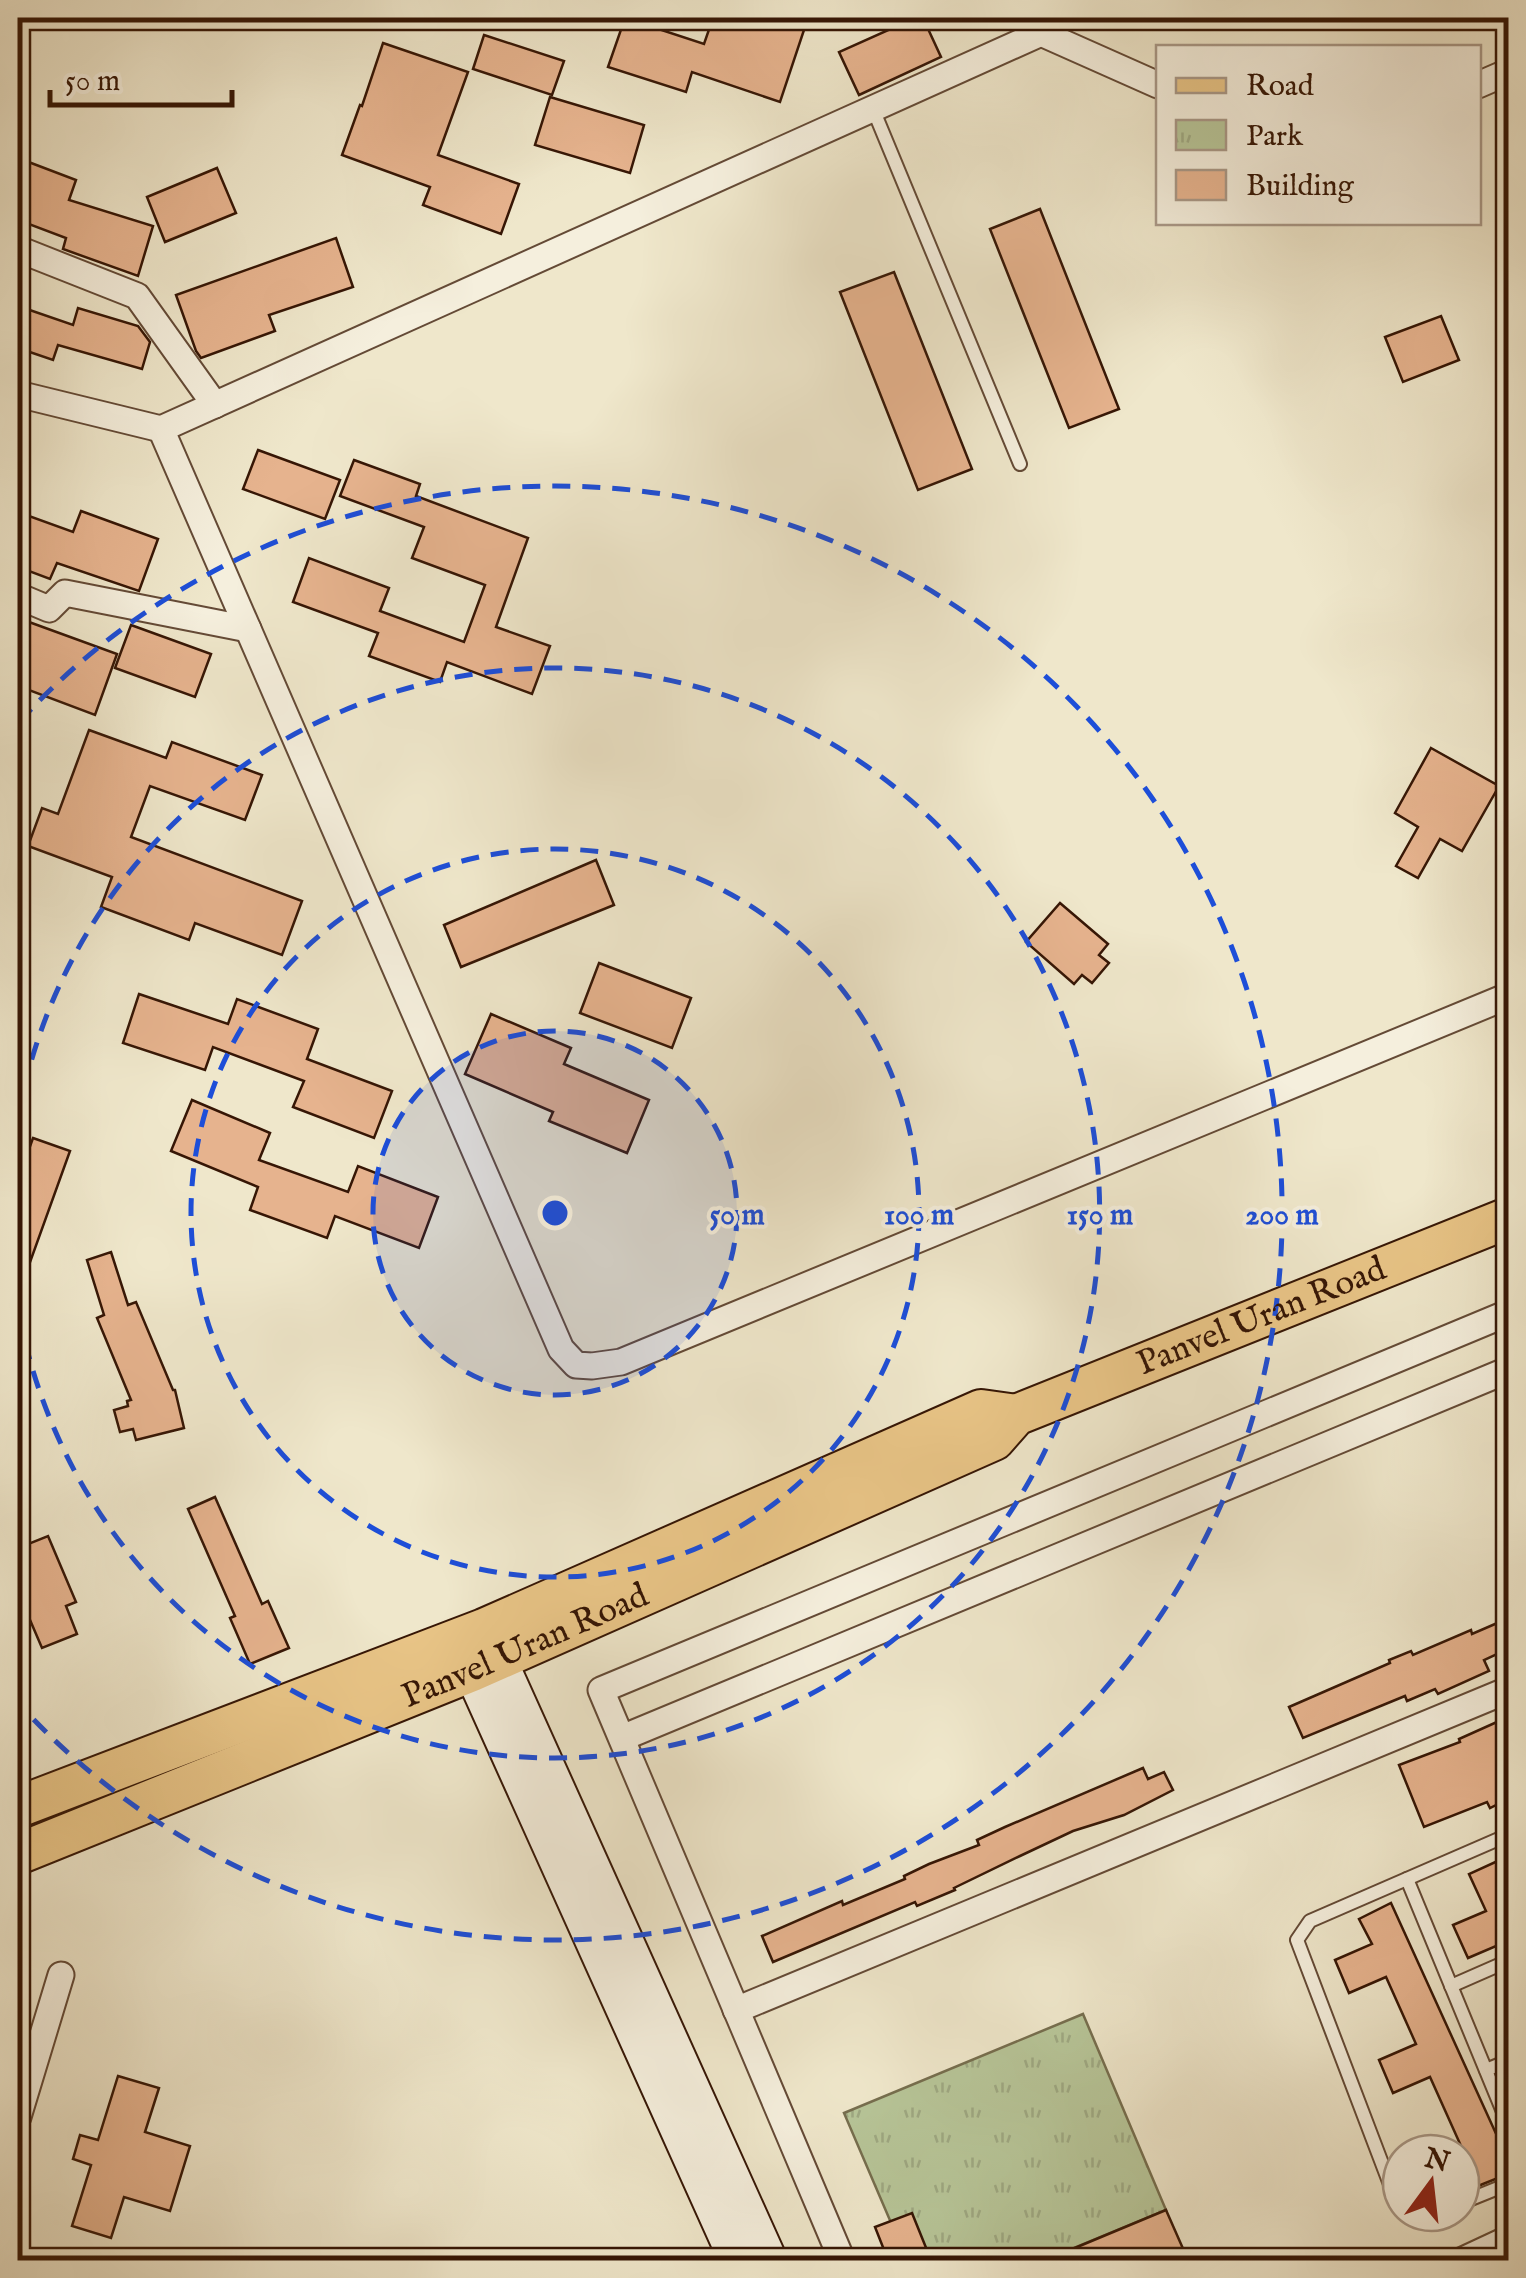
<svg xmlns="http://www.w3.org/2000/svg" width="1526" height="2278" viewBox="0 0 1526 2278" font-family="'IM FELL English',serif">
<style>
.park{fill:url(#park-tufts);stroke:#766e4e;stroke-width:2.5}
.building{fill:#e6b38e;stroke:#361605;stroke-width:2.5}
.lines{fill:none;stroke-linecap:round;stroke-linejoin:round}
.lane-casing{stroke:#644a36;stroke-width:16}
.street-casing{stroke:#644a36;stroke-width:29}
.secondary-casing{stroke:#361605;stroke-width:39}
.primary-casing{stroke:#361605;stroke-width:44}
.lane{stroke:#f5efdd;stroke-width:12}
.street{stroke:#f5efdd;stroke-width:25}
.secondary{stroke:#f5efdd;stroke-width:35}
.primary{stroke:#e8c486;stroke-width:40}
.ring{fill:none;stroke:#1d4ed8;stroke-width:5;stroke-dasharray:18 12}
.labels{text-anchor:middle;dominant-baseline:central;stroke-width:8;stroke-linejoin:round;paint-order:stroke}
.street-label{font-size:35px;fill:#361605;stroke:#f5efdd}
.centre{fill:#1d4ed8;stroke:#f5efdd;stroke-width:5}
.ring-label{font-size:30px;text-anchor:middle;font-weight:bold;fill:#1d4ed8;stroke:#f5efdd;stroke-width:8;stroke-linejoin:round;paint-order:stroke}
</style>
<defs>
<pattern id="park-tufts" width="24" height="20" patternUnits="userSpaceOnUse" patternTransform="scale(2.5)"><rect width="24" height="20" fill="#b7c598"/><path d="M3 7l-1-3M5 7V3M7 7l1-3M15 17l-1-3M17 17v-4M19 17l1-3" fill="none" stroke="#9ea882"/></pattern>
</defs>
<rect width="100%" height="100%" fill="#efe7cb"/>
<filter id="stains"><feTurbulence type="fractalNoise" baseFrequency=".002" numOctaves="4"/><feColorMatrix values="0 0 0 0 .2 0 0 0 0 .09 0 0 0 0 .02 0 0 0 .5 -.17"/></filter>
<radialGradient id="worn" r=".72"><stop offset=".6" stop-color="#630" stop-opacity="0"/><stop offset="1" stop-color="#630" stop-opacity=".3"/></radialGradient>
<path class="park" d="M 1083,2014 L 1166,2210 L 1045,2260 L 907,2260 L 844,2113 Z"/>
<g class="building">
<path d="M 625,18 L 704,44 L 713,18 L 808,18 L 780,102 L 692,72 L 686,92 L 608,67 Z"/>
<path d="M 915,18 L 923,18 L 941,57 L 859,95 L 839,52 Z"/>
<path d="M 484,35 L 564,61 L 552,95 L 473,69 Z"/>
<path d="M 383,43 L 468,72 L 438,155 L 519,184 L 501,234 L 423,205 L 430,187 L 342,155 L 360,105 L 362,106 Z"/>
<path d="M 550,97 L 644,125 L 630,173 L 535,145 Z"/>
<path d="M 18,158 L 76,180 L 69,200 L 153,226 L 138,276 L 63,249 L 66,238 L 18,220 Z"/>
<path d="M 217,168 L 236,213 L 165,242 L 147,197 Z"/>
<path d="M 1040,209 L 1119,409 L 1069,428 L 990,229 Z"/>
<path d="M 336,238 L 353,287 L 269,315 L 275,331 L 201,358 L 196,351 L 176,295 Z"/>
<path d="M 894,272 L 972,469 L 918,490 L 840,292 Z"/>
<path d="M 18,306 L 73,325 L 78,308 L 138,326 L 150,342 L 142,369 L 58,345 L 53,360 L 18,348 Z"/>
<path d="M 1441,316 L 1459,360 L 1403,382 L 1385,337 Z"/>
<path d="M 258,450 L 340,480 L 325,519 L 243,489 Z"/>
<path d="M 354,460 L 420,484 L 416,496 L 528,538 L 496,627 L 550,646 L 532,694 L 447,662 L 440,682 L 369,656 L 378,633 L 293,602 L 309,558 L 389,588 L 380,611 L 464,642 L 485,585 L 412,558 L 424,527 L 340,496 Z"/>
<path d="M 81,511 L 158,539 L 139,591 L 57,563 L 50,579 L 18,567 L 18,512 L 73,532 Z"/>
<path d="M 18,618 L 117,654 L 95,715 L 18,686 Z"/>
<path d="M 131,625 L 211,654 L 195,697 L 115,668 Z"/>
<path d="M 89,730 L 166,758 L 172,742 L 262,775 L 245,820 L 150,786 L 131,837 L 302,901 L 282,955 L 195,923 L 189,940 L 101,907 L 112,877 L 28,846 L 42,808 L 58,814 Z"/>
<path d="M 1431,748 L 1499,786 L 1462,851 L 1440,839 L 1418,878 L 1396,866 L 1418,827 L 1395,813 Z"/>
<path d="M 596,860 L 614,905 L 461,967 L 444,925 Z"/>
<path d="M 1060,903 L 1108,944 L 1099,955 L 1109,963 L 1092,983 L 1082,975 L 1074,984 L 1026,942 Z"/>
<path d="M 599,963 L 691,998 L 672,1048 L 580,1013 Z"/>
<path d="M 139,994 L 228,1024 L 237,999 L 318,1029 L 307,1059 L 392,1091 L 374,1138 L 293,1107 L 304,1081 L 213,1047 L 205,1070 L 123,1043 Z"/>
<path d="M 491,1014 L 571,1048 L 564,1064 L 649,1100 L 627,1153 L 549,1121 L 553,1112 L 465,1074 Z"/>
<path d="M 192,1100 L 270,1133 L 259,1160 L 348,1192 L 358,1166 L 438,1197 L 419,1248 L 335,1216 L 327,1238 L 250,1210 L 258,1187 L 171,1151 Z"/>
<path d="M 33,1138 L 70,1151 L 20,1290 L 18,1289 L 18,1180 Z"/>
<path d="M 111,1252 L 128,1305 L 136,1302 L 173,1390 L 175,1390 L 184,1428 L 136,1440 L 133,1429 L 120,1432 L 114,1410 L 128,1406 L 127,1401 L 131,1400 L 97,1318 L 104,1315 L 87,1260 Z"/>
<path d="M 215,1497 L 262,1604 L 268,1601 L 289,1648 L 250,1664 L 230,1618 L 235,1616 L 188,1509 Z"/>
<path d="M 48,1536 L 76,1602 L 66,1606 L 77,1634 L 42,1648 L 30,1620 L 18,1625 L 18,1548 Z"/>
<path d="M 1502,1621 L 1508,1634 L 1508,1649 L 1484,1660 L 1489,1671 L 1438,1694 L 1435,1689 L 1407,1701 L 1405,1696 L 1303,1738 L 1289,1707 L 1390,1663 L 1389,1660 L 1411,1651 L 1413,1655 L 1471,1630 L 1472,1634 Z"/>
<path d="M 1508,1717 L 1508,1799 L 1490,1808 L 1487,1802 L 1424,1827 L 1399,1765 L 1460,1742 L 1459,1739 Z"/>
<path d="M 1143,1768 L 1148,1779 L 1164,1772 L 1173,1790 L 1124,1815 L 1073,1831 L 1020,1856 L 954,1888 L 955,1890 L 917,1906 L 915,1902 L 773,1962 L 762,1936 L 842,1901 L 843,1905 L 905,1879 L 904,1876 L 929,1864 L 979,1845 L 977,1840 L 1005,1827 Z"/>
<path d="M 1502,1859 L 1508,1873 L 1508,1941 L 1468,1958 L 1453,1925 L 1486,1911 L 1469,1874 Z"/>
<path d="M 1391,1903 L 1508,2160 L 1508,2174 L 1478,2186 L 1475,2178 L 1461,2184 L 1461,2146 L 1430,2077 L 1393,2093 L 1379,2060 L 1416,2044 L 1386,1977 L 1349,1993 L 1335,1960 L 1372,1944 L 1359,1919 Z"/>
<path d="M 118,2076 L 159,2088 L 145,2132 L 190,2146 L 170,2211 L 124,2197 L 111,2238 L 72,2226 L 91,2165 L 73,2159 L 80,2135 L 98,2140 Z"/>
<path d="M 1166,2210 L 1188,2260 L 1046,2260 Z"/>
<path d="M 912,2213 L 931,2260 L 888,2260 L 875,2227 Z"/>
</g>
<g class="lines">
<defs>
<g id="lane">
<path d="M 873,109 L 1020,464"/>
<path d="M 1503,738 L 1508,723"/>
<path d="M 1407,1879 L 1508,2124"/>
<path d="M 1451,1986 L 1508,1961"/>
<path d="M 1486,2070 L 1508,2061"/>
<path d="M 1401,2199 L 1391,2187 L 1297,1940 L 1310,1921 L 1508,1835"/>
<path d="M 1461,2203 L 1508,2184"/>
<path d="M 1432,2213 L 1435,2213"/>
</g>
<g id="street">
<path d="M 1035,18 L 1041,33 L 1158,85"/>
<path d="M 1041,33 L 161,429 L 561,1349 L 576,1365 L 592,1366 L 621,1362 L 1508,996"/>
<path d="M 1478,85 L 1508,72"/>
<path d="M 18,249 L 137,296 L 215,405"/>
<path d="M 18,394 L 161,429"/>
<path d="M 18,596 L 49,609 L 65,593 L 248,629"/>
<path d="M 622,1738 L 1508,1370"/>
<path d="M 736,2010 L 1508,1690"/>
<path d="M 18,2117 L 61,1975"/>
<path d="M 842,2260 L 601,1690 L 1508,1313"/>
<path d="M 1463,2260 L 1508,2239"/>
</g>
<g id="secondary">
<path d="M 487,1634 L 769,2260"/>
<path d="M 460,1645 L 737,2260"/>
</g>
<g id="primary">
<path d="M 18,1807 L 484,1629 L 981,1410 L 1016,1415"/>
<path id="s1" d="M 18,1854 L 472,1671 L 994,1440 L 1016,1415 L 1508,1218"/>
</g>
</defs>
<use href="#lane" class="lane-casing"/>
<use href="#street" class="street-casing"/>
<use href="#secondary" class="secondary-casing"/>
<use href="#primary" class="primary-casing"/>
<use href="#lane" class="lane"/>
<use href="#street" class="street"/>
<use href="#secondary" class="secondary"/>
<use href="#primary" class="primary"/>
</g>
<circle cx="555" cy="1213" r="182" fill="#1d4ed8" fill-opacity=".12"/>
<g class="ring">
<circle cx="555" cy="1213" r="182"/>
<circle cx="555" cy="1213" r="364"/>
<path d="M18 1118A545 545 0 1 1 18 1308"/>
<path d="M19 722A727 727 0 1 1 19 1704"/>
</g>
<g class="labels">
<g class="street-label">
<text stroke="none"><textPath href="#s1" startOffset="1358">Panvel Uran Road</textPath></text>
<text stroke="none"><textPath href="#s1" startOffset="548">Panvel Uran Road</textPath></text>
</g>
</g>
<circle cx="555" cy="1213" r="15" class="centre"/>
<g class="ring-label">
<text x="737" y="1224">50 m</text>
<text x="919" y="1224">100 m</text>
<text x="1100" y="1224">150 m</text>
<text x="1282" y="1224">200 m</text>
</g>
<rect width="1526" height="2278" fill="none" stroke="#efe7cb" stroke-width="60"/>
<rect x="20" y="20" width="1486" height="2238" fill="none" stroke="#361605" stroke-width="5"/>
<rect x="30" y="30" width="1466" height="2218" fill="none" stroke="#361605" stroke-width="2.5"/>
<rect x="1156" y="45" width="325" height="180" fill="#f5efdd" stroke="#a99887" stroke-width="2.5"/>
<rect x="1176" y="78" width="50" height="15" fill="#e8c486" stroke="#a99887" stroke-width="2.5"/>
<text x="1246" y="95" font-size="30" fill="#361605">Road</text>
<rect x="1176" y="120" width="50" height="30" fill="url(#park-tufts)" stroke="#a99887" stroke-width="2.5"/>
<text x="1246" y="145" font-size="30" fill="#361605">Park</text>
<rect x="1176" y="170" width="50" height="30" fill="#e6b38e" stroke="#a99887" stroke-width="2.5"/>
<text x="1246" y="195" font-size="30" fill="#361605">Building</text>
<g transform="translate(1431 2183) rotate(15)"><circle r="48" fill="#f5efdd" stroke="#a99887" stroke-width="2.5"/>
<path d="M0-8L18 38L0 25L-18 38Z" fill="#8f2418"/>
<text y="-15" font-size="28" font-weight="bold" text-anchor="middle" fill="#361605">N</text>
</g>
<path d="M50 90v15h182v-15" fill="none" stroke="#361605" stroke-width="5"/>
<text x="65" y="90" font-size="30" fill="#361605" stroke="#f5efdd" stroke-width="8" paint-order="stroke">50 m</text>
<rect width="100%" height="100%" filter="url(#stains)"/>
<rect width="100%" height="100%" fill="url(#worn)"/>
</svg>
